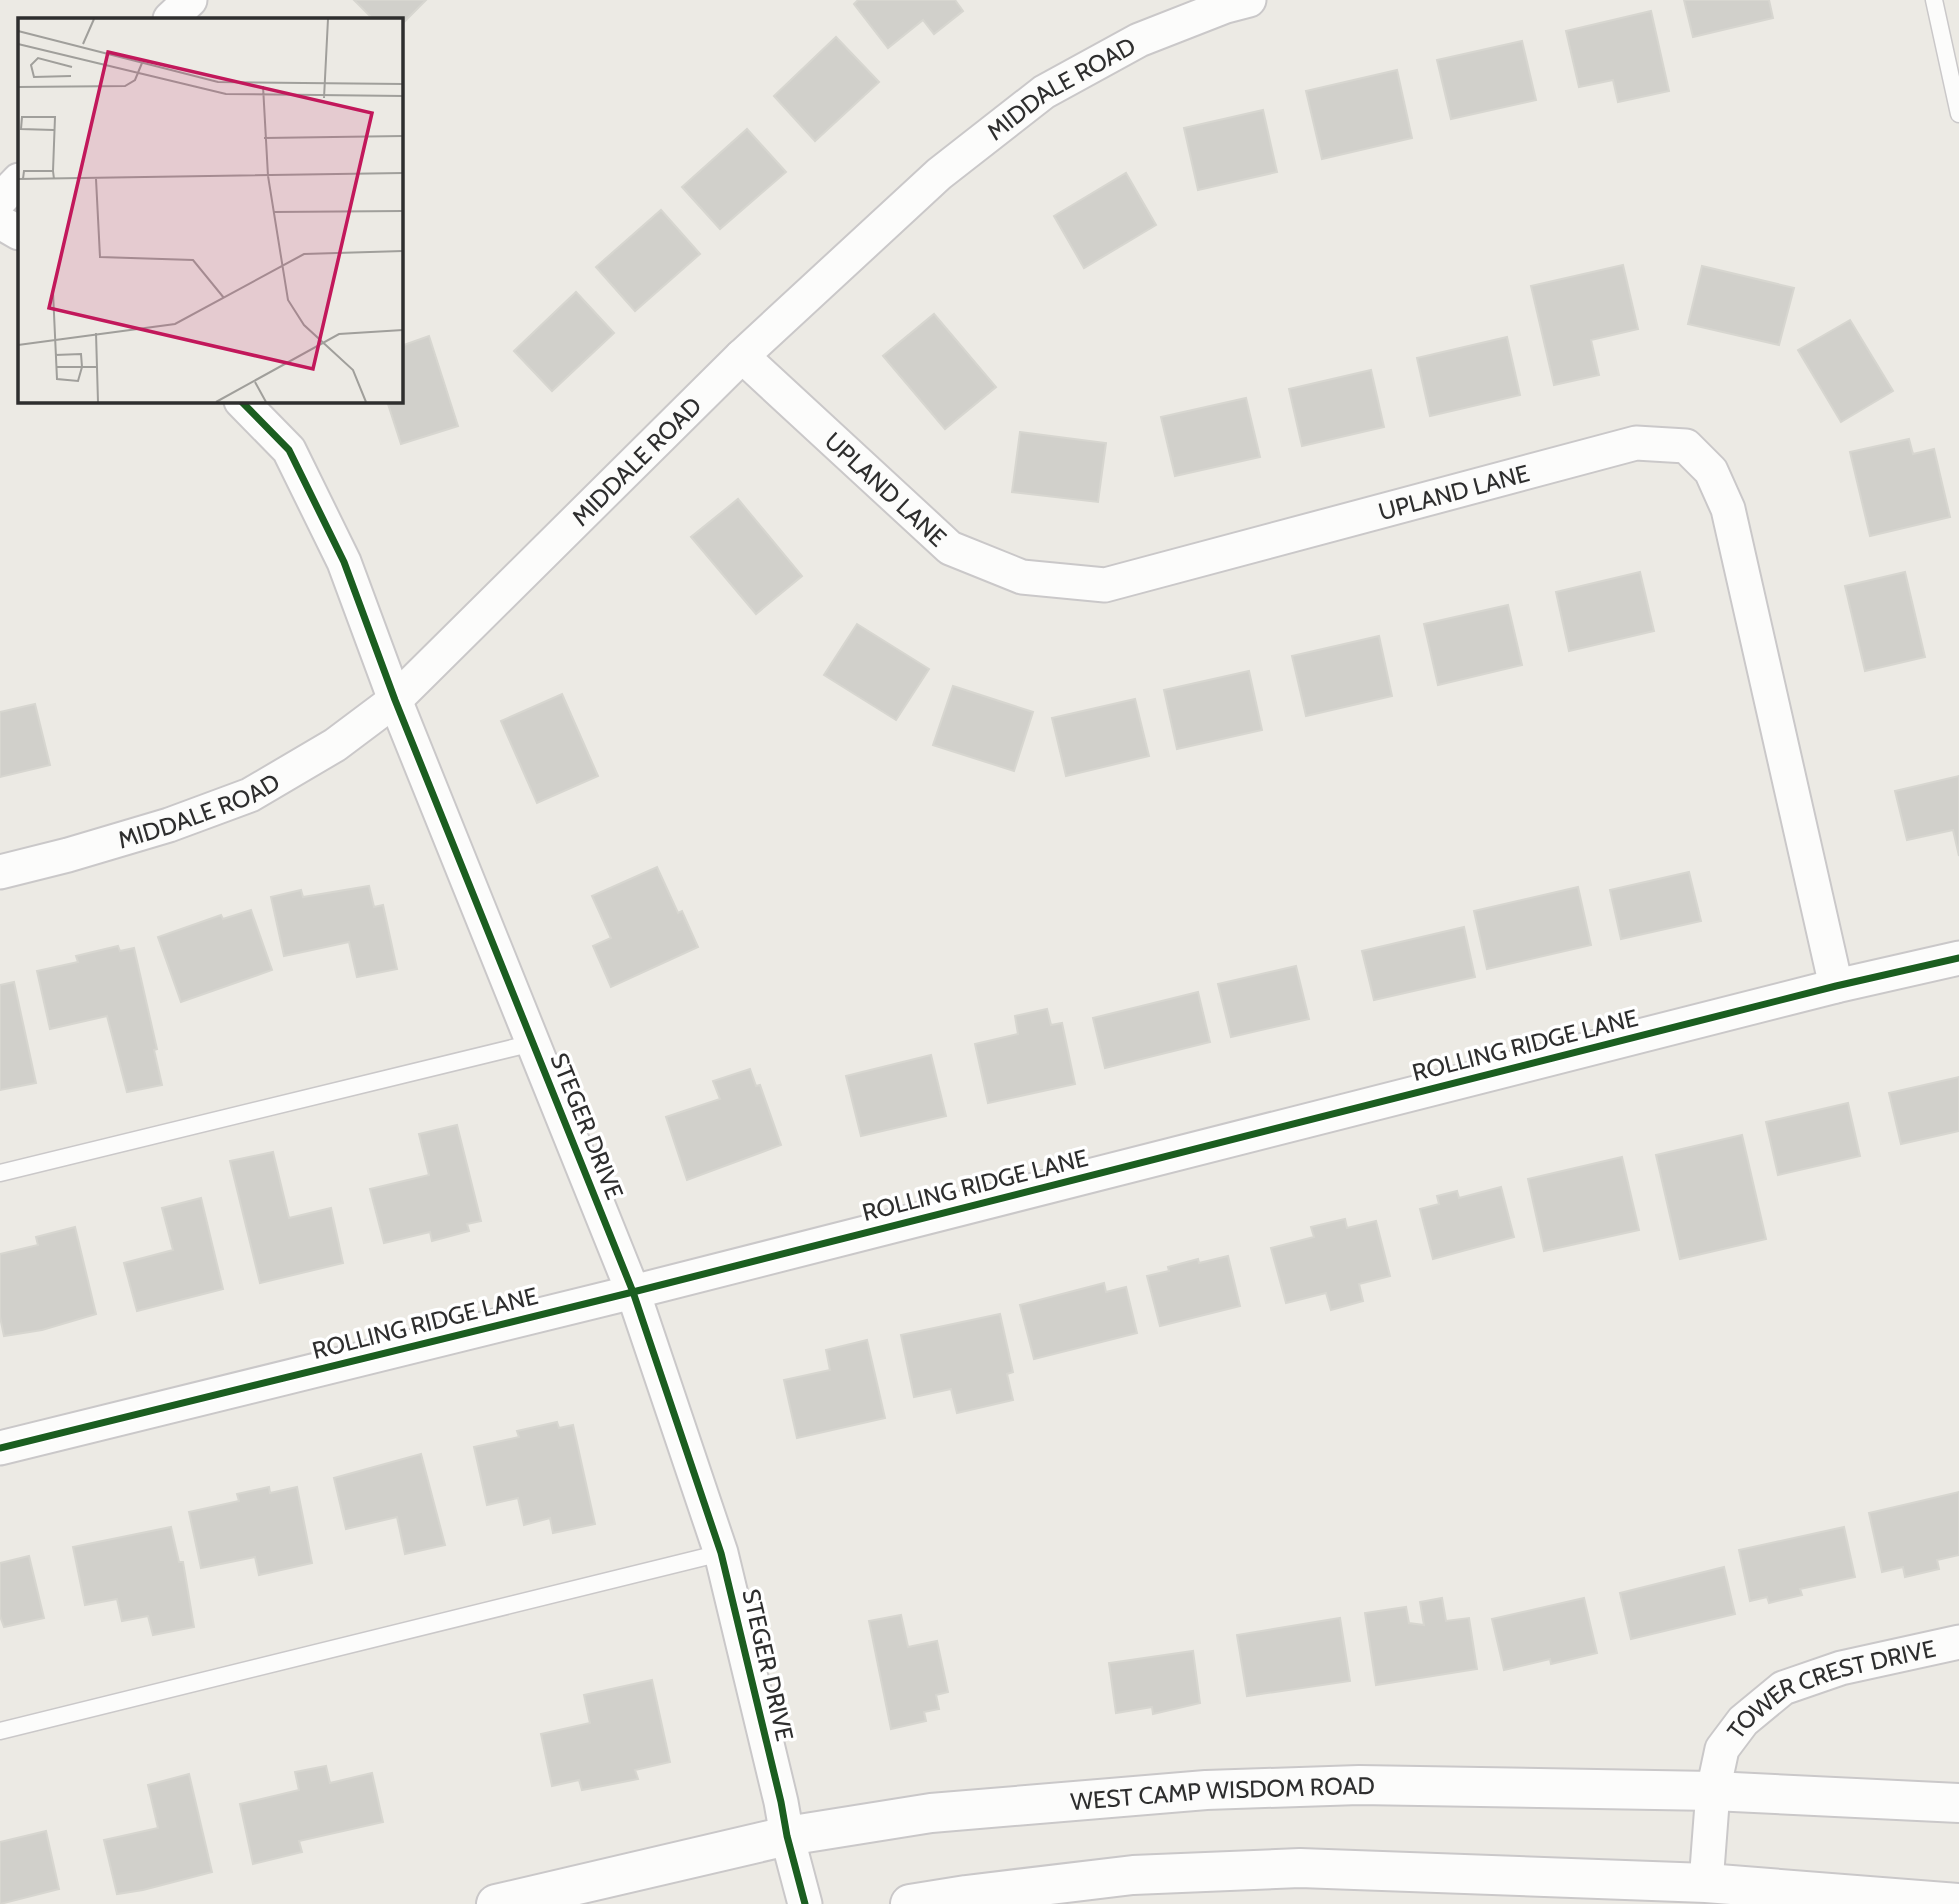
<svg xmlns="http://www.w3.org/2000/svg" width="1959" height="1904" viewBox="0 0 1959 1904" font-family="Cabin,sans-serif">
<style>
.building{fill:#d1d0cb;stroke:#d7d6d0;stroke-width:2}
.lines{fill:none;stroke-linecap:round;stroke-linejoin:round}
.lane-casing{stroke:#cac8c9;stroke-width:19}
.street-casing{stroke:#cac8c9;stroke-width:37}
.secondary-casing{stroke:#cac8c9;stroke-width:42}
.lane{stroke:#fcfcfb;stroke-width:16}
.street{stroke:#fcfcfb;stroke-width:33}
.secondary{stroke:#fcfcfb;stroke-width:38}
.cycleway-casing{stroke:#fff;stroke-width:11}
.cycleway{stroke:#1b5e20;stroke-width:7}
.labels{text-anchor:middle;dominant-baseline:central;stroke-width:7;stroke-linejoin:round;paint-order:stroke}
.street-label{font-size:24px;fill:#2e2e2e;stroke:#fff}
.inset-road{fill:none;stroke:#a09f9b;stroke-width:2}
.view{fill:#c2185b;fill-opacity:0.15;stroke:#c2185b;stroke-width:3.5}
.inset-edge{fill:none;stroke:#2e2e2e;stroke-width:3.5}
</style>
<rect width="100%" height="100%" fill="#eceae4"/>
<g class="building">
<path d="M 354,0 L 426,0 L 401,25 L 401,19 L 373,19 Z"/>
<path d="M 858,0 L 955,0 L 963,11 L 934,34 L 923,20 L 888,48 L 854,4 Z"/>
<path d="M 1684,0 L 1769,0 L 1773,18 L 1693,37 Z"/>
<path d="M 1651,11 L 1669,91 L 1618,102 L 1613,80 L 1579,87 L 1566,31 Z"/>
<path d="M 836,37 L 879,82 L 815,141 L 774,96 Z"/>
<path d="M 1522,41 L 1536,100 L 1451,119 L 1437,60 Z"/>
<path d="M 1397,70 L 1412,138 L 1322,159 L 1306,91 Z"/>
<path d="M 1263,110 L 1277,172 L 1198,190 L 1184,128 Z"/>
<path d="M 747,129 L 786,172 L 720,229 L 682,187 Z"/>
<path d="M 1126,173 L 1156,225 L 1084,268 L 1054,216 Z"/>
<path d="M 661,210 L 700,254 L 635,311 L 596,267 Z"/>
<path d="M 1623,265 L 1638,329 L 1591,340 L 1599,375 L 1554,385 L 1531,286 Z"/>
<path d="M 1702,266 L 1794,288 L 1779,345 L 1688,324 Z"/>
<path d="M 576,292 L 614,333 L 552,391 L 514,351 Z"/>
<path d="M 934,314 L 996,387 L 945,429 L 883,356 Z"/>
<path d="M 1850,320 L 1893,391 L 1841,422 L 1798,350 Z"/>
<path d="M 429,336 L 458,426 L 401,444 L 387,401 L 401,401 L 401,346 Z"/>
<path d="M 1507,337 L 1520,395 L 1430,416 L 1417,358 Z"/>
<path d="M 1371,370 L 1384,427 L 1302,446 L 1289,389 Z"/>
<path d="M 1246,398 L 1260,457 L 1175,476 L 1161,417 Z"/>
<path d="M 1020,432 L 1106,443 L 1098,502 L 1012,492 Z"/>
<path d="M 1909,439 L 1913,454 L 1934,449 L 1950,517 L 1870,536 L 1850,452 Z"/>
<path d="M 738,499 L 802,576 L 756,614 L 691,537 Z"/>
<path d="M 1640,572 L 1654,631 L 1569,651 L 1556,592 Z"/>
<path d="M 1905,572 L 1925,657 L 1865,671 L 1845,586 Z"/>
<path d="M 1508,605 L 1522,665 L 1438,685 L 1424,624 Z"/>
<path d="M 857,624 L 929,669 L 896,720 L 824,675 Z"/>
<path d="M 1379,636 L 1392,696 L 1306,716 L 1292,656 Z"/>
<path d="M 1249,671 L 1262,730 L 1177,749 L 1164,690 Z"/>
<path d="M 953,686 L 1033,712 L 1014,771 L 933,745 Z"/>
<path d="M 562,694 L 598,776 L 537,803 L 501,721 Z"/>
<path d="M 1135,699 L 1149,756 L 1066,776 L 1052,718 Z"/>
<path d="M 35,704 L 50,765 L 0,777 L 0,712 Z"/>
<path d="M 1959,776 L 1959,856 L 1953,830 L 1907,840 L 1895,791 Z"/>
<path d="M 657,867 L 678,913 L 682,911 L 698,947 L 611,987 L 593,946 L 611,938 L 592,896 Z"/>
<path d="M 1689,872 L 1701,921 L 1621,939 L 1610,890 Z"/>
<path d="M 369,886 L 374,907 L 383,905 L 397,969 L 357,977 L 349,942 L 284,956 L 271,897 L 301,890 L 303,897 Z"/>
<path d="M 1578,887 L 1591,945 L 1487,969 L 1474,911 Z"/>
<path d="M 251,910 L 272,970 L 181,1002 L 158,937 L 221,915 L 223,919 Z"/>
<path d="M 1464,927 L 1475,977 L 1374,1000 L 1362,951 Z"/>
<path d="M 118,946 L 120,951 L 134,948 L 157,1049 L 154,1050 L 162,1085 L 127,1092 L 107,1016 L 50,1029 L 37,971 L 78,962 L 76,956 Z"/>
<path d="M 1296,966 L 1309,1019 L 1231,1037 L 1218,984 Z"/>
<path d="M 14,982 L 36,1083 L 0,1090 L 0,985 Z"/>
<path d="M 1198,992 L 1210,1042 L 1105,1068 L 1093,1018 Z"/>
<path d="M 1047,1009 L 1051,1025 L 1062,1023 L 1075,1084 L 988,1103 L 975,1044 L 1018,1034 L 1015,1016 Z"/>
<path d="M 931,1055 L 946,1116 L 861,1136 L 846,1076 Z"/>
<path d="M 750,1069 L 756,1086 L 760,1085 L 781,1145 L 687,1180 L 666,1117 L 720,1099 L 713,1081 Z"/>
<path d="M 1959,1077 L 1959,1131 L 1901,1144 L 1889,1093 Z"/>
<path d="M 1848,1103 L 1860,1156 L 1778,1175 L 1766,1122 Z"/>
<path d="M 457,1125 L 481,1221 L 467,1224 L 469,1231 L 432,1241 L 430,1232 L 384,1243 L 370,1189 L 429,1175 L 419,1134 Z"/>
<path d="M 1742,1135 L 1766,1239 L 1680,1259 L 1656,1155 Z"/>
<path d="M 273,1152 L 289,1218 L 331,1208 L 343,1263 L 260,1283 L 230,1161 Z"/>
<path d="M 1622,1157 L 1639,1230 L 1544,1251 L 1528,1179 Z"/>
<path d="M 1501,1187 L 1514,1237 L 1433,1259 L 1420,1209 L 1439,1204 L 1437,1196 L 1457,1191 L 1459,1198 Z"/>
<path d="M 201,1198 L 223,1289 L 137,1311 L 124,1263 L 173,1250 L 162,1208 Z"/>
<path d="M 1345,1219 L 1347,1228 L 1376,1221 L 1390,1276 L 1359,1284 L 1363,1301 L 1331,1310 L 1326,1293 L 1286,1303 L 1271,1248 L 1314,1237 L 1311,1227 Z"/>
<path d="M 75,1227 L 96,1314 L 42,1330 L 4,1336 L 0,1317 L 0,1254 L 38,1245 L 36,1237 Z"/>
<path d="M 1228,1256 L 1240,1306 L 1160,1326 L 1147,1276 L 1169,1271 L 1168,1267 L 1198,1259 L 1199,1263 Z"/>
<path d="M 1104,1283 L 1106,1292 L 1126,1287 L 1137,1333 L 1034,1359 L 1020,1305 Z"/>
<path d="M 1000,1314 L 1013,1372 L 1007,1374 L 1013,1400 L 957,1413 L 951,1389 L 914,1397 L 901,1335 Z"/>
<path d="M 867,1340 L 885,1418 L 797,1438 L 784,1380 L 830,1370 L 826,1350 Z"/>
<path d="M 557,1422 L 559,1428 L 573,1425 L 595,1524 L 553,1533 L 550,1518 L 524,1525 L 518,1498 L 487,1505 L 474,1447 L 519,1437 L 517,1431 Z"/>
<path d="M 421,1454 L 445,1545 L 405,1554 L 397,1517 L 346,1529 L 334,1478 Z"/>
<path d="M 269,1487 L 270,1493 L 297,1487 L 312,1563 L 259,1575 L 255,1557 L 201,1568 L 189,1512 L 239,1501 L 237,1494 Z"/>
<path d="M 1959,1492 L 1959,1555 L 1937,1560 L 1939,1569 L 1905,1577 L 1903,1567 L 1882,1572 L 1869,1513 Z"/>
<path d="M 171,1527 L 179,1562 L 183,1562 L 194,1627 L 153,1635 L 148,1616 L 122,1621 L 117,1599 L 85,1605 L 73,1547 Z"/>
<path d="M 1844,1527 L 1855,1577 L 1800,1589 L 1802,1595 L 1769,1603 L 1767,1597 L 1750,1601 L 1739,1550 Z"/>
<path d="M 29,1556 L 44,1618 L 4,1627 L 0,1616 L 0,1563 Z"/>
<path d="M 1724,1567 L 1735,1614 L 1631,1639 L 1620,1593 Z"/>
<path d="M 1442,1598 L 1446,1621 L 1469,1618 L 1477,1669 L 1376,1685 L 1365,1613 L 1406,1607 L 1409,1623 L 1424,1625 L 1420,1602 Z"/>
<path d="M 1584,1598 L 1597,1653 L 1551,1664 L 1550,1659 L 1504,1670 L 1492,1619 Z"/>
<path d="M 901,1615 L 908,1647 L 937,1641 L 948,1692 L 936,1695 L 939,1709 L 924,1712 L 926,1721 L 891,1729 L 869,1621 Z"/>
<path d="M 1340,1618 L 1350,1681 L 1247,1696 L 1237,1635 Z"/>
<path d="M 1193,1651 L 1200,1703 L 1153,1714 L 1152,1707 L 1116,1713 L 1109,1663 Z"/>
<path d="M 652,1680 L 670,1762 L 635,1770 L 638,1779 L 582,1790 L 579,1780 L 552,1786 L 541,1734 L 590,1723 L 584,1695 Z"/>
<path d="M 326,1766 L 330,1783 L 372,1773 L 383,1822 L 299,1841 L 302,1852 L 253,1864 L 240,1804 L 299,1790 L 295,1772 Z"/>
<path d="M 189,1774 L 212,1872 L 143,1890 L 117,1894 L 104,1840 L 158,1828 L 148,1785 Z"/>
<path d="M 46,1831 L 59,1889 L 0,1904 L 0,1842 Z"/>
</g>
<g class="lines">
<defs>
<g id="lane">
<path d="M 1934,0 L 1959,114"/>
<path d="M 0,1173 L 533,1043"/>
<path d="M 0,1731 L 721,1553"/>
</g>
<g id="street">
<path d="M 170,19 L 190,0"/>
<path d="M 0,200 L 19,180"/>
<path d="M 0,222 L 19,233"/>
<path id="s1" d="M 742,356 L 950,548 L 1022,577 L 1105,585 L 1636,443 L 1686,446 L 1711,471 L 1728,509 L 1836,986"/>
<path d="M 241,401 L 289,450 L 344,562 L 395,700 L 633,1292 L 721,1553 L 781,1802 L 787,1836 L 805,1904"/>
<path id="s2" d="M 0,872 L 68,855 L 169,825 L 250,795 L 335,745 L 395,700 L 742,356 L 939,174 L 1044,92 L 1139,40 L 1226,6 L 1249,0"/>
<path d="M 0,1448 L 633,1292 L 1836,986 L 1959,958"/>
<path id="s3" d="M 1706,1883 L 1713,1791 L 1722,1749 L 1743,1721 L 1783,1688 L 1841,1668 L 1959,1642"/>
</g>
<g id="secondary">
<path id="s4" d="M 496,1904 L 787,1836 L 931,1813 L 1206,1790 L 1359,1785 L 1713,1791 L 1959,1803"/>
<path d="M 910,1904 L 966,1895 L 1133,1875 L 1300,1868 L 1706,1883 L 1959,1903"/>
</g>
</defs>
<use href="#lane" class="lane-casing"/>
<use href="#street" class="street-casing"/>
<use href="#secondary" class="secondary-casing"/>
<use href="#lane" class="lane"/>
<use href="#street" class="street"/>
<use href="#secondary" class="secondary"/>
<defs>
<g id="cycleway">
<path d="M 241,401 L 289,450 L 344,562 L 395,700 L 633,1292 L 721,1553 L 781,1802 L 787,1836 L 805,1904"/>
<path d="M 0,1448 L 633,1292 L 1836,986 L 1959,958"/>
</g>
</defs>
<use href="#cycleway" class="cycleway-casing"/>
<use href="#cycleway" class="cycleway"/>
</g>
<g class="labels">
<g class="street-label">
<text stroke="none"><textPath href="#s2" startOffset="1342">MIDDALE ROAD</textPath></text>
<text stroke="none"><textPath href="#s2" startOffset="775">MIDDALE ROAD</textPath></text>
<text stroke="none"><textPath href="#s1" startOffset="196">UPLAND LANE</textPath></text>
<text stroke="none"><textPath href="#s1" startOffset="805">UPLAND LANE</textPath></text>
<text stroke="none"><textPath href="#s2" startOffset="208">MIDDALE ROAD</textPath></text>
<text transform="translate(1525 1045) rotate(-14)">ROLLING RIDGE LANE</text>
<text transform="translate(587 1126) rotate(68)">STEGER DRIVE</text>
<text transform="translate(975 1185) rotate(-14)">ROLLING RIDGE LANE</text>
<text transform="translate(425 1323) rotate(-14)">ROLLING RIDGE LANE</text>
<text transform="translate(768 1665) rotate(77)">STEGER DRIVE</text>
<text stroke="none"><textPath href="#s3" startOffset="266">TOWER CREST DRIVE</textPath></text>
<text stroke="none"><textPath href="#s4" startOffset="737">WEST CAMP WISDOM ROAD</textPath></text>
</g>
</g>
<g transform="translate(18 18)">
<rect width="385" height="385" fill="#eceae4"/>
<path class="inset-road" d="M 0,13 L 200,64 L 385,66M 0,26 L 208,76 L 385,78M 65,26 L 76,1M 53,58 L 16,59 L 13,47 L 20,40 L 54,49M 245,68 L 250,158 L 270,282 L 286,307 L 335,352 L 348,384M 0,69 L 107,68 L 117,62 L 124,45M 306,80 L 310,1M 246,120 L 385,118M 35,153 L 37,99 L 4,99 L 3,111 L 36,112M 0,161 L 385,155M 5,161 L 6,153 L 35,153 L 36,161M 78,161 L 82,239 L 175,242 L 206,280M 255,194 L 385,193M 35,274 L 39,361 L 60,363 L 64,349 L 78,349M 78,315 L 80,384M 0,327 L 157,306 L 286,236 L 385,233M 37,337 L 63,336 L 64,349 L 39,349M 237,364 L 248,384M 198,384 L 321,316 L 385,312"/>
<path class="view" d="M 90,34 L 354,95 L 295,351 L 31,290 Z"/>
<rect width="385" height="385" class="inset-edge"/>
</g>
</svg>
